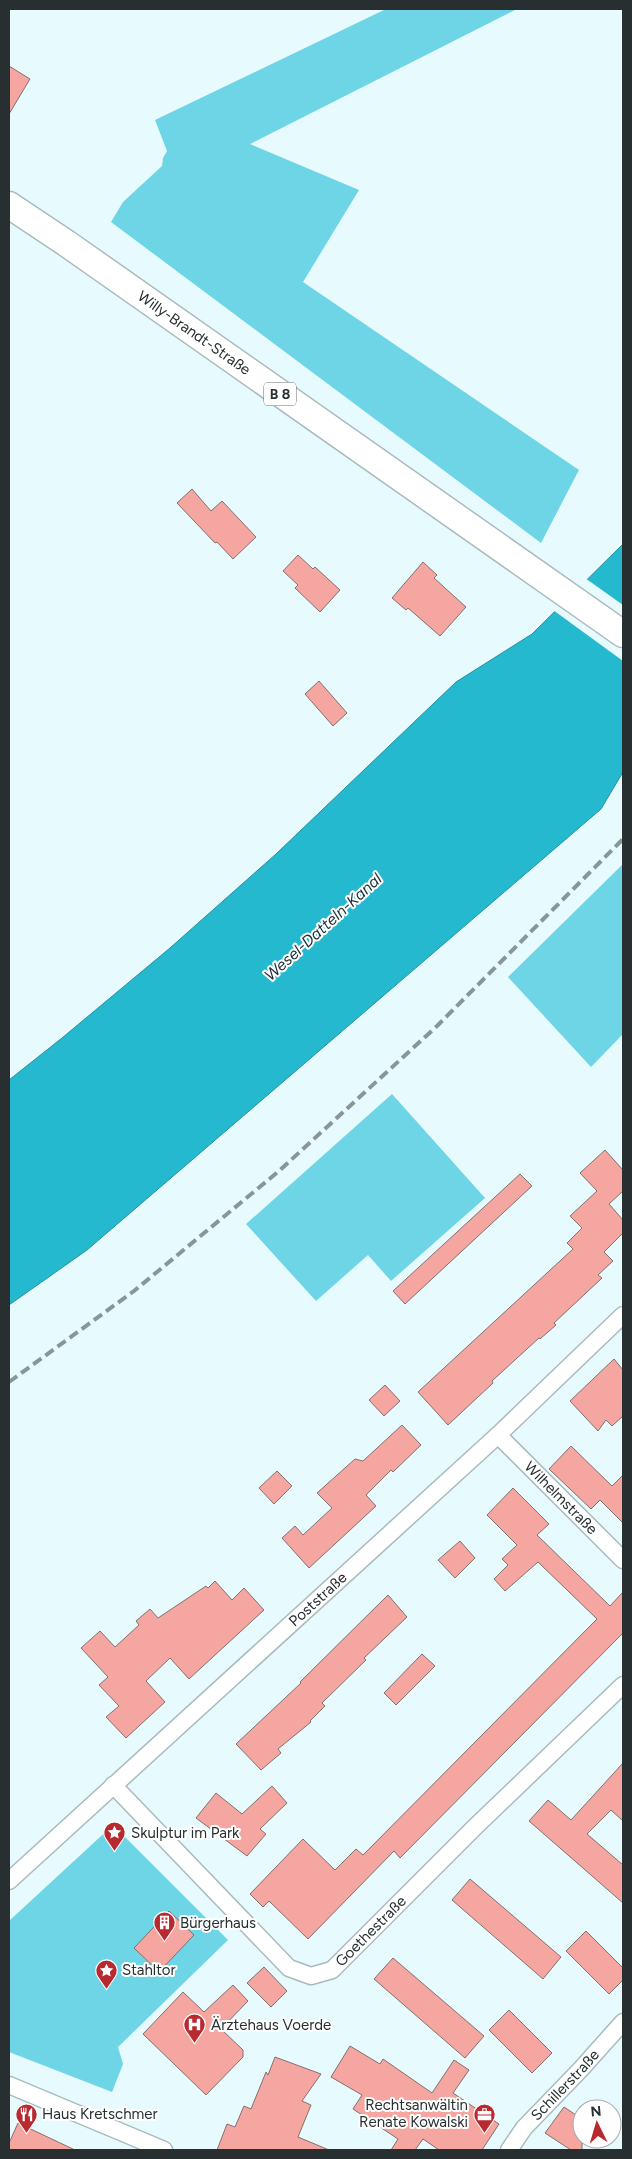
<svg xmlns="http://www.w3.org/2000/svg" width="632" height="2159" viewBox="0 0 632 2159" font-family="Figtree,sans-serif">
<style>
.green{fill:#6ed5e7}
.water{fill:#25b9cf;stroke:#2690a0}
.pier{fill:#e7fafe}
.building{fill:#f5a6a0;stroke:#81716f}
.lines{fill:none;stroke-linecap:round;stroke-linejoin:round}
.minor-casing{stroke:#a9bbbe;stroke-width:19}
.primary-casing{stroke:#a9bbbe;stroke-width:29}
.minor{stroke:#fff;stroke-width:16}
.primary{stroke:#fff;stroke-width:26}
.rail{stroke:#899699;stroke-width:4;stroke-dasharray:10 5;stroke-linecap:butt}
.labels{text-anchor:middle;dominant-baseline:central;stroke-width:4;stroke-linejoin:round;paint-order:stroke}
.shield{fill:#fff;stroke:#686d6f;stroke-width:1}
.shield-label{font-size:14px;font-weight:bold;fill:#282f31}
.street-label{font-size:15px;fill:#282f31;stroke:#fff}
.poi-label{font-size:15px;fill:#282f31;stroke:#fff;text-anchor:start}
.water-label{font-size:16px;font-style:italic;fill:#193034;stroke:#fff}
</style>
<rect width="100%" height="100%" fill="#e7fafe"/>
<g class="green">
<path d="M 386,9 L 517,9 L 250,144 L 359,190 L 303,282 L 579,470 L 541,543 L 111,222 L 123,202 L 162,166 L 163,158 L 167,151 L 155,120 Z"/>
<path d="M 623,864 L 623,1034 L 591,1067 L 508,977 Z"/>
<path d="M 392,1094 L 485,1198 L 391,1281 L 368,1255 L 316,1301 L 246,1224 Z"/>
<path d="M 113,1825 L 228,1940 L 118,2047 L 123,2064 L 112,2092 L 9,2052 L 9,1921 Z"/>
</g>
<path class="water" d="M 623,544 L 623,772 L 601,809 L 87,1250 L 9,1305 L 9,1080 L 62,1038 L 170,948 L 276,854 L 456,682 L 532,634 Z"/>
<path class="pier" d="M 585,578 L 623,605 L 623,661 L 553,610 Z"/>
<g class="building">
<path d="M 9,66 L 30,79 L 9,114 Z"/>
<path d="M 192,489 L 211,511 L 222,501 L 256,537 L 233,559 L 217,542 L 215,543 L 177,503 Z"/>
<path d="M 298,555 L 313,569 L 315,567 L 340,590 L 320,612 L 295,588 L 298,585 L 283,571 Z"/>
<path d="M 423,562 L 437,575 L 434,578 L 466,607 L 440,636 L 408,608 L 406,610 L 392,598 Z"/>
<path d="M 319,681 L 347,713 L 333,726 L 305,694 Z"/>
<path d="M 605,1150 L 623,1170 L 623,1191 L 609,1204 L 623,1220 L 623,1233 L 604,1252 L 613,1261 L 598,1275 L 602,1278 L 554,1323 L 556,1325 L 540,1339 L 539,1338 L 492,1381 L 493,1383 L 448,1425 L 418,1392 L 573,1249 L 567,1243 L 582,1228 L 570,1216 L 597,1191 L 580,1173 Z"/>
<path d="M 520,1174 L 532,1186 L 405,1304 L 393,1291 Z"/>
<path d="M 614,1359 L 623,1370 L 623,1416 L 612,1426 L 606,1420 L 598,1431 L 570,1401 Z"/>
<path d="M 385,1385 L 400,1401 L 384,1416 L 369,1400 Z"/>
<path d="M 402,1425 L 421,1445 L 393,1472 L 391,1470 L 366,1495 L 376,1506 L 309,1568 L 282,1538 L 295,1526 L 303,1535 L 332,1508 L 317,1493 L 355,1459 L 363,1461 Z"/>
<path d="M 571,1446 L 612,1486 L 623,1475 L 623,1523 L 600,1500 L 591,1509 L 549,1469 Z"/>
<path d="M 277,1471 L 292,1486 L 274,1504 L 259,1488 Z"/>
<path d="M 513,1488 L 549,1524 L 537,1535 L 610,1606 L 623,1592 L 623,1633 L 400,1858 L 394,1851 L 308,1939 L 269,1901 L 263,1907 L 250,1894 L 303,1839 L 335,1870 L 356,1849 L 363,1855 L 597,1619 L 538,1562 L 505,1591 L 494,1579 L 508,1565 L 502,1559 L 517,1545 L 487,1515 Z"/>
<path d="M 460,1541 L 475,1558 L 455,1578 L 438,1560 Z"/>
<path d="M 215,1581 L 232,1600 L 244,1588 L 264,1610 L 189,1679 L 170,1658 L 146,1681 L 165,1702 L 126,1738 L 106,1717 L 119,1706 L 99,1685 L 108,1677 L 81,1648 L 100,1631 L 115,1647 L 139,1625 L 136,1621 L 150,1609 L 158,1618 L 206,1586 L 208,1588 Z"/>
<path d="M 388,1595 L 407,1617 L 364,1658 L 366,1660 L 322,1703 L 325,1706 L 310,1721 L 311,1722 L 278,1749 L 281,1753 L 261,1770 L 236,1744 L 301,1683 L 300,1682 Z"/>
<path d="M 422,1654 L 435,1666 L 396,1705 L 384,1693 Z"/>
<path d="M 623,1763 L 623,1821 L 611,1810 L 587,1834 L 623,1865 L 623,1903 L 529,1821 L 548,1800 L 571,1820 Z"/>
<path d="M 272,1786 L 287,1803 L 260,1829 L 266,1834 L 247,1856 L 196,1818 L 216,1793 L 242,1814 Z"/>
<path d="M 470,1879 L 561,1957 L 543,1979 L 452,1900 Z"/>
<path d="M 169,1911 L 194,1935 L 159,1972 L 134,1948 Z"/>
<path d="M 586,1931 L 623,1968 L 623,1980 L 609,1994 L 566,1951 Z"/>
<path d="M 393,1958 L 484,2036 L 465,2058 L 374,1979 Z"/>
<path d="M 264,1967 L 287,1991 L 271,2007 L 247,1983 Z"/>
<path d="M 233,1985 L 248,2001 L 221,2029 L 243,2050 L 243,2057 L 206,2095 L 143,2034 L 183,1992 L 204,2012 Z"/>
<path d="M 509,2010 L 552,2053 L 532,2073 L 489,2030 Z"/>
<path d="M 350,2046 L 380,2064 L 383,2059 L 432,2093 L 454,2060 L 469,2070 L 453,2093 L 499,2124 L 482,2150 L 439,2150 L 423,2139 L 415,2150 L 391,2150 L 398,2139 L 353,2109 L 362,2095 L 331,2077 Z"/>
<path d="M 275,2057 L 321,2074 L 302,2101 L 311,2105 L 298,2137 L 329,2150 L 217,2150 L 227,2124 L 235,2127 L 244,2106 L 251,2109 L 266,2072 L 268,2075 Z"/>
<path d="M 564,2107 L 582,2119 L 582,2150 L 571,2150 L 545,2133 Z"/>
<path d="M 18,2123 L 75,2150 L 9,2150 L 9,2143 Z"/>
</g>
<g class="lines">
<defs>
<g id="minor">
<path id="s1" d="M 498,1435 L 623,1560"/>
<path id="s2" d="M 113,1785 L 289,1968 L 311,1976 L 332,1970 L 476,1826 L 623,1685"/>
<path id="s3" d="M 9,1881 L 498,1435 L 623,1315"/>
<path d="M 9,2085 L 164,2150"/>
<path id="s4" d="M 509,2150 L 524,2128 L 581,2069 L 623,2022"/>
</g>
<g id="primary">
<path id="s5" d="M 9,205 L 66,243 L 623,634"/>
</g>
</defs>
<use href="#minor" class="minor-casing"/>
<use href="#primary" class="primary-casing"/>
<use href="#minor" class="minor"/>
<use href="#primary" class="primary"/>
<path class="rail" d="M 9,1382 L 134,1291 L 279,1171 L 437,1026 L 623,839"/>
</g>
<defs>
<symbol id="sight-pin" viewBox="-11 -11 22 30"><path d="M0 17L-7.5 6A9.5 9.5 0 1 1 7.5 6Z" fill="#b92930" stroke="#fff"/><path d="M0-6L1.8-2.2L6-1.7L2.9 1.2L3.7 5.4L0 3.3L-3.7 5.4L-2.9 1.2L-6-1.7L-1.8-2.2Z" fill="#fff"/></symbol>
<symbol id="building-pin" viewBox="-11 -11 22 30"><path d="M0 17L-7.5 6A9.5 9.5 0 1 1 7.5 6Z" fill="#b92930" stroke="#fff"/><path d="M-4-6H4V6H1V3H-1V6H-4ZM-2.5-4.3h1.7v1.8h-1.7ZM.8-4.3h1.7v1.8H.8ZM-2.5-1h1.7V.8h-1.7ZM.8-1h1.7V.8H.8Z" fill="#fff"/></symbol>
<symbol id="hospital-pin" viewBox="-11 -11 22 30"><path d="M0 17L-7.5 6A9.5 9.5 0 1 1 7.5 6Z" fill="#b92930" stroke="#fff"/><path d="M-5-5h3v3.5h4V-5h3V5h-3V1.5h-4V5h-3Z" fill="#fff"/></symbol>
<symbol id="restaurant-pin" viewBox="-11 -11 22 30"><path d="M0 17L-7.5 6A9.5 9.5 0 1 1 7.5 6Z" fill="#b92930" stroke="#fff"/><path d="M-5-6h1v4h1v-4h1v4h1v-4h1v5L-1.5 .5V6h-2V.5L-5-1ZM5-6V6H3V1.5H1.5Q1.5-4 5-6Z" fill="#fff"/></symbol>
<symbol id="office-pin" viewBox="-11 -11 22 30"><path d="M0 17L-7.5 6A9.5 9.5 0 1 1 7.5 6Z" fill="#b92930" stroke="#fff"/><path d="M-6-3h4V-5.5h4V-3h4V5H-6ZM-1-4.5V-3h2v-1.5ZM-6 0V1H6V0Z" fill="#fff"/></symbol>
</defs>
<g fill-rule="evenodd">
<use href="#sight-pin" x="102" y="1820" width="25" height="34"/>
<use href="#building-pin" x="152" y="1910" width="25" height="34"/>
<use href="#sight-pin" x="94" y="1958" width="25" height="34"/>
<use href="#hospital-pin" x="182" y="2012" width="25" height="34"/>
<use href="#restaurant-pin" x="14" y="2102" width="25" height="34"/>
<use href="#office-pin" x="472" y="2102" width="25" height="34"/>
</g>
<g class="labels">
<rect class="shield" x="264" y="382.5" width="32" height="23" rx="4"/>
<g class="shield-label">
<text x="280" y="394">B 8</text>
</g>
<g class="street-label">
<text stroke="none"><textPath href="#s5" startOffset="225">Willy-Brandt-Straße</textPath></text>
<text stroke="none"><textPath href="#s1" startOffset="89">Wilhelmstraße</textPath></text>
<text stroke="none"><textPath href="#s3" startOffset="418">Poststraße</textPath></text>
<text stroke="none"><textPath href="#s2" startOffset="354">Goethestraße</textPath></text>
<text stroke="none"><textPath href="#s4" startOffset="86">Schillerstraße</textPath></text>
</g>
<g class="poi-label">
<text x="131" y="1833">Skulptur im Park</text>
<text x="180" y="1923">Bürgerhaus</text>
<text x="122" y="1970">Stahltor</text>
<text x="211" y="2025">Ärztehaus Voerde</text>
<text x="468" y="2105" text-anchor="end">Rechtsanwältin<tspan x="468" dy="17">Renate Kowalski</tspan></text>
<text x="42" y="2114">Haus Kretschmer</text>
</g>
<g class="water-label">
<text transform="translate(323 927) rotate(-42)">Wesel-Datteln-Kanal</text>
</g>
</g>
<rect width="632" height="2159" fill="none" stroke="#282f31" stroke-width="20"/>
<g transform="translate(597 2124) rotate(355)"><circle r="24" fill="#ffffff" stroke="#a9acad"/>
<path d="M0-4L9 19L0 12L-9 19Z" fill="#b92930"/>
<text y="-8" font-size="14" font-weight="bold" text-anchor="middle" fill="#282f31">N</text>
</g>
</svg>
